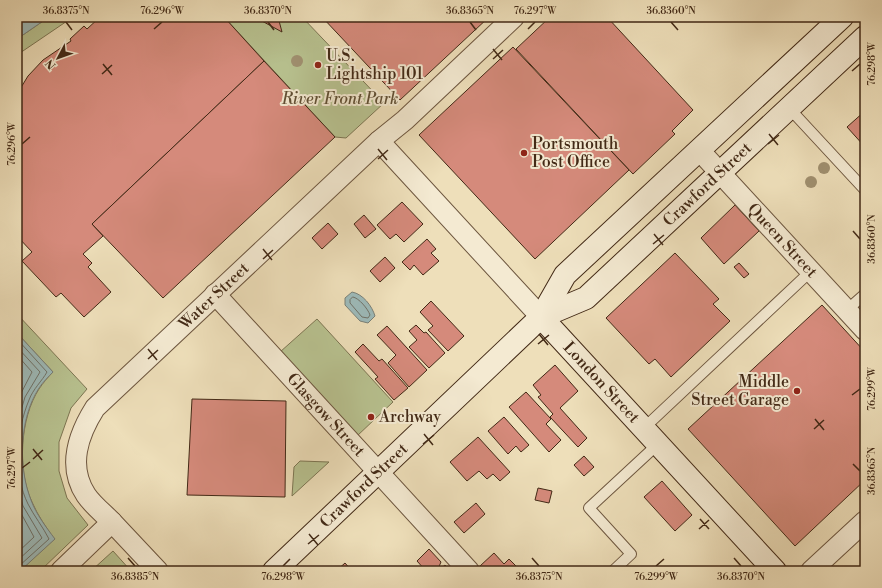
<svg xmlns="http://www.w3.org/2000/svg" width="882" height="588" viewBox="0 0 882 588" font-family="'Libre Bodoni',serif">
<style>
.green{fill:#b8c290;stroke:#7d7653}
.water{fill:#9dbab9;stroke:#798078}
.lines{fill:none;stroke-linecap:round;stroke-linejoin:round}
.shore{stroke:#707268;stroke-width:1}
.building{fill:#d58a7b;stroke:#422916}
.lane-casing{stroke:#6d563f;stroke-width:12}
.street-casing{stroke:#6d563f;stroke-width:22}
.secondary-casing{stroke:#422916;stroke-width:24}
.lane{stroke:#f4ead2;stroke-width:10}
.street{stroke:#f4ead2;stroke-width:20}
.secondary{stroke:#f4ead2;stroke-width:22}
.tree{fill:#a09070}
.ticks{fill:none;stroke:#422916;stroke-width:1.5}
.poi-dot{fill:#8f2418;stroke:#f4ead2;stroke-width:1.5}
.labels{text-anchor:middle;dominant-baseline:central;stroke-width:4;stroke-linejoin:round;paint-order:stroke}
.poi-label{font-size:16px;fill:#422916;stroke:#f4ead2;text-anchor:start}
.park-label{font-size:16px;font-style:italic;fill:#604f34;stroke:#f4ead2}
.street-label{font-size:16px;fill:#422916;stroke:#f4ead2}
.neatline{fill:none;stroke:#422916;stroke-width:1.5}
.ticks-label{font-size:10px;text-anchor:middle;fill:#422916}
</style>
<rect width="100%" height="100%" fill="#eedfba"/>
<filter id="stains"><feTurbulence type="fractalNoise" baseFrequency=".005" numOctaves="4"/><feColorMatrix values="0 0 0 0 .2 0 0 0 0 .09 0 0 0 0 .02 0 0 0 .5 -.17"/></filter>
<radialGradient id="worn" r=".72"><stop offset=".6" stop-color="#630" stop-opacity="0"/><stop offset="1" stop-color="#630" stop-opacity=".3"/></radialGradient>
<g class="green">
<path d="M 49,17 L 73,17 L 17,55 L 17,39 Z"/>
<path d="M 224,17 L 302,17 L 384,103 L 346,138 L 335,137 Z"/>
<path d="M 17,314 L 87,389 L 71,408 L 59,442 L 59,471 L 67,498 L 88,525 L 40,571 L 20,571 L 54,539 C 46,527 38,516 32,502 C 17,471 20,418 39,389 C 43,383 48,377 53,372 L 17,333 Z"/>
<path d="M 317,319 L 393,402 L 357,436 L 280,352 Z"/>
<path d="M 300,461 L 329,462 L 292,496 L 294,467 Z"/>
<path d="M 113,551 L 131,571 L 91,571 Z"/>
</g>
<g class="water">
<path d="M 17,17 L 49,17 L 17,39 Z"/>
<path d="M 352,292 C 363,294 372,306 375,316 L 368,323 L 360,321 L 345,305 L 345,298 Z"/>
<path d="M 17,333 L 53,372 C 48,377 43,382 39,388 C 19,419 18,467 31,500 C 36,514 46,527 55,539 L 20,571 L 17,571 Z"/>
</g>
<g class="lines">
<g class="shore">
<path d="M 353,297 C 359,298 368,309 370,315 L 368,318 L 362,317 L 350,303 L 350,300 Z"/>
<path d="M 17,339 L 47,372 C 42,381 33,389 29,400 C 16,431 13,474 28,504 C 34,516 43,527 49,539 L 19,566 L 17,571"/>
<path d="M 17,347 L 40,372 L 25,397 L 17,424"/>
<path d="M 17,355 L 32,372 L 17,401"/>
<path d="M 17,485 L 23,506 L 42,538 L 17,561"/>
<path d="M 17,506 L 34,537 L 17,553"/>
</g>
</g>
<g class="building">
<path d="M 100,17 L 125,17 L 128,20 L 132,17 L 224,17 L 264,61 L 92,224 L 103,236 L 83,254 L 92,263 L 88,267 L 111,292 L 84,317 L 61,293 L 56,297 L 22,261 L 32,252 L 17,236 L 17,94 L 28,76 L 43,60 L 71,41 L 70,39 L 84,26 L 87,29 Z"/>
<path d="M 258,17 L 278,17 L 282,32 L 262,21 Z"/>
<path d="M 322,17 L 489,17 L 400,100 Z"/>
<path d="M 550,17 L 607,17 L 693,110 L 672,131 L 675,134 L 633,174 L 516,49 Z"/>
<path d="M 513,47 L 629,170 L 535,259 L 419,135 Z"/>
<path d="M 264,61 L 335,137 L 163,298 L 92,224 Z"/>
<path d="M 865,111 L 865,147 L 847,127 Z"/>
<path d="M 402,202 L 423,224 L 404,242 L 396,234 L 390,239 L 377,225 Z"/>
<path d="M 735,205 L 759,231 L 724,264 L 701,238 Z"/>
<path d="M 364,215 L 376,229 L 365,238 L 354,224 Z"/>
<path d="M 328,223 L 338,234 L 322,249 L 312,238 Z"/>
<path d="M 427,239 L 436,249 L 431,253 L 439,261 L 423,275 L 414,265 L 410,270 L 402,262 Z"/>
<path d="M 675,253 L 719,299 L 713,304 L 730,321 L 671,377 L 655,359 L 649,364 L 606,318 Z"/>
<path d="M 385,257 L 395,268 L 380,282 L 370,271 Z"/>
<path d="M 739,263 L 749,274 L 744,278 L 734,267 Z"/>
<path d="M 431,301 L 464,336 L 448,351 L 428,330 L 433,326 L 420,312 Z"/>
<path d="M 822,305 L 865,352 L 865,480 L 795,546 L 688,429 Z"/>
<path d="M 416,325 L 424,333 L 426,332 L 445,353 L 429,368 L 409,347 L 417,340 L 409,331 Z"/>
<path d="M 387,326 L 427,370 L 409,387 L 388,363 L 396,355 L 377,335 Z"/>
<path d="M 363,344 L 379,361 L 382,359 L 408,388 L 394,400 L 375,379 L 378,377 L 355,352 Z"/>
<path d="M 555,365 L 578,391 L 560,408 L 587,438 L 578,447 L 550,417 L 553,414 L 538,397 L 541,395 L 533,385 Z"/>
<path d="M 526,392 L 551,419 L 546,424 L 561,440 L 549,452 L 509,407 Z"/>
<path d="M 192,399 L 286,401 L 285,497 L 187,495 Z"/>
<path d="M 504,417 L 529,445 L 521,452 L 516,446 L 508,454 L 488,431 Z"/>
<path d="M 478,437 L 510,472 L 500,481 L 493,474 L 487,479 L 479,471 L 467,481 L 450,462 Z"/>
<path d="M 584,456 L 594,467 L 584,476 L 574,465 Z"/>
<path d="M 662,481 L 692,515 L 675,531 L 644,497 Z"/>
<path d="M 538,488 L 552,491 L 549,503 L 535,500 Z"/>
<path d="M 476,503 L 485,514 L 464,533 L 454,522 Z"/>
<path d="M 429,549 L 441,562 L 437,571 L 426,571 L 417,561 Z"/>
<path d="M 494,553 L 504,564 L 509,559 L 521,571 L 485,571 L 480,566 Z"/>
<path d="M 345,563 L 352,571 L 336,571 Z"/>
<path d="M 865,563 L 865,571 L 857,571 Z"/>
<path d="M 445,565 L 451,571 L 438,571 Z"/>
</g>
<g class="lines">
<defs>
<g id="lane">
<path d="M 789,108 L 865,190"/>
<path d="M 847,310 L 865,294"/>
<path d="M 644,428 L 811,271"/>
<path d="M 613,571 L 631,554 L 589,508 L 658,444"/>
</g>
<g id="street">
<path d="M 379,141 L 541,317"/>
<path id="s1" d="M 699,150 L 865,330"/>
<path id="s2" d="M 215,294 L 469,571"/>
<path d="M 61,571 L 112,522"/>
<path id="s3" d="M 158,571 C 142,554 127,538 111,521 C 103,513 92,504 86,495 C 67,466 78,435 95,408 L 379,141 L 405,120 L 514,17"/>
<path d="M 811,571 L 865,521"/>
</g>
<g id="secondary">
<path id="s4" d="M 541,317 L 586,298 L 865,37"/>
<path id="s5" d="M 541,317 L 775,571"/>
<path id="s6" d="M 274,571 L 541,317 L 565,275 L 842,17"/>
</g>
</defs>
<use href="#lane" class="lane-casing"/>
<use href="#street" class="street-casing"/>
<use href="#secondary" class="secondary-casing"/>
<use href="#lane" class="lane"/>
<use href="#street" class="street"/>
<use href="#secondary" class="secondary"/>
</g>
<g class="tree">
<circle cx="297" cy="61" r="6"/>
<circle cx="824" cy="168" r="6"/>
<circle cx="811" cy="182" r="6"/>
</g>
<path class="ticks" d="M 66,22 L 72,30M 268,22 L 274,30M 470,22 L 476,30M 671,22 L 678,30M 154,29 L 162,22M 528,29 L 535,22M 493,49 L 502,60M 493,59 L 503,50M 103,64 L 112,75M 852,71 L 860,64M 102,74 L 112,65M 769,134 L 778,145M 22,144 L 30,137M 768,144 L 779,135M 378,149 L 387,160M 378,159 L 388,150M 853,231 L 860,239M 654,234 L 663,245M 653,244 L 664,235M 263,249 L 272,260M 263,259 L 273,250M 539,334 L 548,345M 538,344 L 549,335M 148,349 L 157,360M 148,359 L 158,350M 852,395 L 860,389M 815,419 L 824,430M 814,429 L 824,420M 424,434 L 433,445M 423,444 L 434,435M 33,449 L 42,460M 33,459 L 43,450M 853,464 L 860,471M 22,468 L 30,462M 700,519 L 709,529M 699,529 L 709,520M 309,534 L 318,545M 308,544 L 319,535M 128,558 L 135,566M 532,558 L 539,566M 734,558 L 741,566M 283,566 L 290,559M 656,566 L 664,559"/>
<g class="poi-dot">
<circle cx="318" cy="65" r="4"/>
<circle cx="524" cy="153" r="4"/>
<circle cx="797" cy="391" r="4"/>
<circle cx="371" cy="417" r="4"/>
</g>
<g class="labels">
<g class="poi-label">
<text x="326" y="56">U.S.<tspan x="326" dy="18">Lightship 101</tspan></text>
<text x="532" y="144">Portsmouth<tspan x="532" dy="18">Post Office</tspan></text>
<text x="789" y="382" text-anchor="end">Middle<tspan x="789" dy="18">Street Garage</tspan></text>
<text x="379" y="417">Archway</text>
</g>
<g class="park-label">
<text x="340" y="99">River Front Park</text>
</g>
<g class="street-label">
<text stroke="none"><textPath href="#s4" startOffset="215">Crawford Street</textPath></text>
<text stroke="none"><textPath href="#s1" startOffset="123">Queen Street</textPath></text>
<text stroke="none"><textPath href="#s3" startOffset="361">Water Street</textPath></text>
<text stroke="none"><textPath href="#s5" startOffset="89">London Street</textPath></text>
<text stroke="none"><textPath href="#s2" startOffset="164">Glasgow Street</textPath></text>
<text stroke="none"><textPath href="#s6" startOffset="124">Crawford Street</textPath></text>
</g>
</g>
<rect width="882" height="588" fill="none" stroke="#eedfba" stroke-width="44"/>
<g transform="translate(58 58) rotate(229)" stroke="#f4ead2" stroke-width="3" paint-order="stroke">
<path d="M0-3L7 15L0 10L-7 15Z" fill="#422916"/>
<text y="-6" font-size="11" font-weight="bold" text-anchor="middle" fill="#422916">N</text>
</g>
<rect x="22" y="22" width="838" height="544" class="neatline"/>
<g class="ticks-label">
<text x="66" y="14">36.8375°N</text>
<text x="162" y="14">76.296°W</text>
<text x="268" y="14">36.8370°N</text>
<text x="470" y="14">36.8365°N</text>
<text x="535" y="14">76.297°W</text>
<text x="671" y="14">36.8360°N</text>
<text transform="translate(871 64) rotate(-90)" y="4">76.298°W</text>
<text transform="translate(11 144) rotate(-90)" y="4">76.296°W</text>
<text transform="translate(871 239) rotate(-90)" y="4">36.8360°N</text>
<text transform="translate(871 389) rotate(-90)" y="4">76.299°W</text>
<text transform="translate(11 468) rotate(-90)" y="4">76.297°W</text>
<text transform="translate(871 471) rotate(-90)" y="4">36.8365°N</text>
<text x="135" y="580">36.8385°N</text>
<text x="283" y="580">76.298°W</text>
<text x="539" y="580">36.8375°N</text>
<text x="656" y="580">76.299°W</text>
<text x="741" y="580">36.8370°N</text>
</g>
<rect width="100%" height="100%" filter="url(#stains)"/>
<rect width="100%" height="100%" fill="url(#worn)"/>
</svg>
